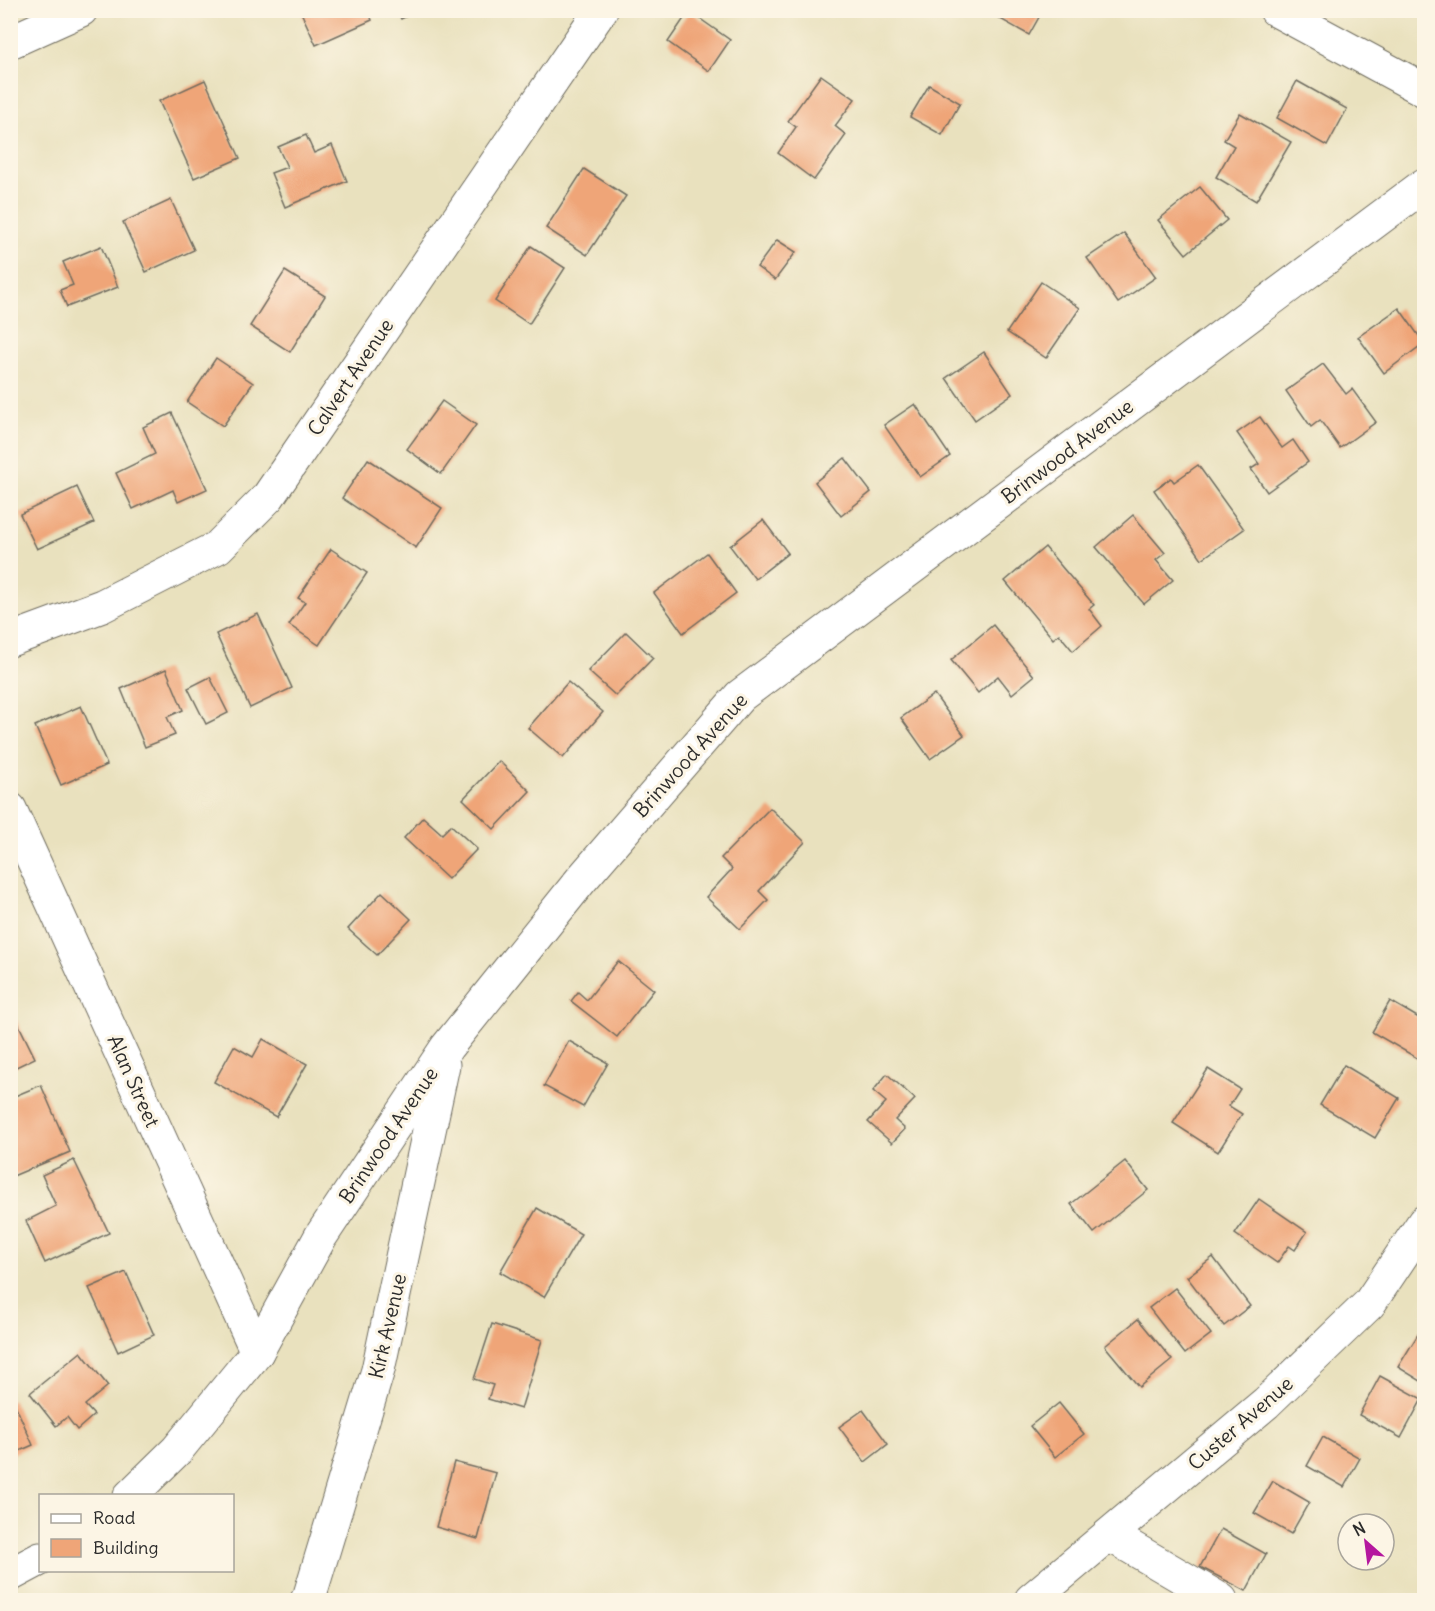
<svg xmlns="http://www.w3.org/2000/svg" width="1435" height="1611" viewBox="0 0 1435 1611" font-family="Delius,sans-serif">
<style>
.building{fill:#efa578}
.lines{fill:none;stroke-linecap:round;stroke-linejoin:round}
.minor-casing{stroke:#6e6b5e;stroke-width:35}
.minor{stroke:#fff;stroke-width:33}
.labels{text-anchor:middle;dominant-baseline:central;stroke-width:6;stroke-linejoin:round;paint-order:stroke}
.street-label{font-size:20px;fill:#2b2b2b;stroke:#fcf5e5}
</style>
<rect width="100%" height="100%" fill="#fcf5e5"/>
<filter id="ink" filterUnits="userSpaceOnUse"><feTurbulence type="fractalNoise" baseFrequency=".0167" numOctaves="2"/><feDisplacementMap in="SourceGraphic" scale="12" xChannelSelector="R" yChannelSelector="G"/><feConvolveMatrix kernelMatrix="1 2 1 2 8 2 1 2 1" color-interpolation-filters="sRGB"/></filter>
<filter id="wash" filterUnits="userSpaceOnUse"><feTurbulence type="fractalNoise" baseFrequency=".008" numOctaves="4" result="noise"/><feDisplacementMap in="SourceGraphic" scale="24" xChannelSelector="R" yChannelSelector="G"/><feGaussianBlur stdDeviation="1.35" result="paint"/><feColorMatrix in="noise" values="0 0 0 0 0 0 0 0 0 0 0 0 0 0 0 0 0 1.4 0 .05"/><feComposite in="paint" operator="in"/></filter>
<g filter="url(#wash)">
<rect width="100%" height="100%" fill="#e9e1be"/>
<g id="blocks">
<g class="building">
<path d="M 300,10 L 368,10 L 372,20 L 316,45 Z"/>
<path d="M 397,10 L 419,10 L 401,19 Z"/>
<path d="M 990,10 L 1043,10 L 1029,35 L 988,12 Z"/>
<path d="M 689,11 L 730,40 L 709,71 L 668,42 Z"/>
<path d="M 821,75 L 855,99 L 835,126 L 846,135 L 814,180 L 778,153 L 796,127 L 788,121 Z"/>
<path d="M 205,80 L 240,158 L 194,178 L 159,101 Z"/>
<path d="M 1297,81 L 1347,109 L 1327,146 L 1277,118 Z"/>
<path d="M 929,85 L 960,103 L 942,135 L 910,117 Z"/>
<path d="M 1240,113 L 1291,142 L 1256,201 L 1216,177 L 1234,146 L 1224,140 Z"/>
<path d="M 306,135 L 314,153 L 332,145 L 347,181 L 285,207 L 271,173 L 287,167 L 278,147 Z"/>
<path d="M 584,169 L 626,196 L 587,255 L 546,228 Z"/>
<path d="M 1200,187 L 1227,220 L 1186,254 L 1158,220 Z"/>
<path d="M 171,200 L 194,250 L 146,272 L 123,222 Z"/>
<path d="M 1124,233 L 1156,277 L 1118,303 L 1087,258 Z"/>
<path d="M 777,240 L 796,252 L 775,280 L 757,267 Z"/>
<path d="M 101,246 L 118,287 L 67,307 L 60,290 L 73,285 L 63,262 Z"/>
<path d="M 531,246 L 565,268 L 529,324 L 495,301 Z"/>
<path d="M 285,271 L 325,296 L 290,352 L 250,326 Z"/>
<path d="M 1041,282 L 1080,308 L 1046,358 L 1007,332 Z"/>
<path d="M 1399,308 L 1424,343 L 1384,373 L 1358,337 Z"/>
<path d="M 984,352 L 1012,394 L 975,420 L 946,378 Z"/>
<path d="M 216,358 L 253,383 L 223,426 L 187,402 Z"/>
<path d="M 1323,364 L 1346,394 L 1352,389 L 1376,422 L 1340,448 L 1320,420 L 1311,427 L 1286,391 Z"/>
<path d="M 442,401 L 476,425 L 441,474 L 407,449 Z"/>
<path d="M 915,404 L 950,456 L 920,477 L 884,425 Z"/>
<path d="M 172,413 L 207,489 L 178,502 L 173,490 L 133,509 L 116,473 L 155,454 L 143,427 Z"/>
<path d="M 1260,417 L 1282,448 L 1293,440 L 1308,462 L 1267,492 L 1251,469 L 1259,464 L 1237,433 Z"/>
<path d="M 845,458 L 871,492 L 841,516 L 815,482 Z"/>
<path d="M 368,459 L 442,508 L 416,548 L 342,498 Z"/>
<path d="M 1198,465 L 1244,529 L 1202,559 L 1154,490 L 1171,478 L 1174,482 Z"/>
<path d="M 77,487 L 94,523 L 37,549 L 20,514 Z"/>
<path d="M 1133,515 L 1165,553 L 1156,560 L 1173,580 L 1144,604 L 1096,547 Z"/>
<path d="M 763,520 L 788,553 L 755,579 L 730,546 Z"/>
<path d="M 1045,547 L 1094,605 L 1089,609 L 1102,626 L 1073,651 L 1059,634 L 1053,639 L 1005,581 Z"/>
<path d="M 331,549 L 367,573 L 319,645 L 289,625 L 305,602 L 298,598 Z"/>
<path d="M 707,553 L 736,593 L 683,633 L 654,593 Z"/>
<path d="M 258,614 L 292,688 L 250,708 L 216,634 Z"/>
<path d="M 993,625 L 1034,676 L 1012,694 L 998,676 L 978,693 L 951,660 Z"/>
<path d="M 626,632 L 653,658 L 616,696 L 588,671 Z"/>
<path d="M 166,669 L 183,710 L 167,717 L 175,735 L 145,747 L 121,689 Z"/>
<path d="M 210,677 L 228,713 L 206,724 L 188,688 Z"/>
<path d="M 568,682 L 603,712 L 563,758 L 528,728 Z"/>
<path d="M 934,694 L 964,735 L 930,759 L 901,718 Z"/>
<path d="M 81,706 L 107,765 L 61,785 L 35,726 Z"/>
<path d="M 499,761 L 530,791 L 494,829 L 463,799 Z"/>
<path d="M 770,808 L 805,842 L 759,891 L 768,900 L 740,929 L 706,897 L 732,869 L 721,858 Z"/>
<path d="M 423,817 L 442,834 L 451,825 L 477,849 L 448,879 L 404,838 Z"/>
<path d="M 382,892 L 411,919 L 377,955 L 348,929 Z"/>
<path d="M 618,961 L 654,990 L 617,1037 L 571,1001 L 578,992 L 587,1000 Z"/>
<path d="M 1390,1001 L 1424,1021 L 1424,1058 L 1422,1061 L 1372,1032 Z"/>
<path d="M 10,1007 L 35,1058 L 10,1070 Z"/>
<path d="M 263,1039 L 307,1064 L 276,1117 L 214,1082 L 234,1046 L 253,1057 Z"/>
<path d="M 569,1041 L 608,1063 L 583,1107 L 544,1086 Z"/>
<path d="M 1344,1065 L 1399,1098 L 1375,1138 L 1320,1105 Z"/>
<path d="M 1208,1069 L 1240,1089 L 1229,1106 L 1242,1114 L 1218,1152 L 1173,1123 Z"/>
<path d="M 887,1074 L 915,1099 L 895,1120 L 905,1129 L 892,1143 L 868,1122 L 886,1102 L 873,1091 Z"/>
<path d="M 41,1085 L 70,1152 L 13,1176 L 10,1171 L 10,1135 L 12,1134 L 10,1131 L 10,1098 Z"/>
<path d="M 74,1160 L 109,1233 L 45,1263 L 26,1221 L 56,1206 L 42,1175 Z"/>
<path d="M 1125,1161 L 1148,1190 L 1094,1233 L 1071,1204 Z"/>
<path d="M 1259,1199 L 1307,1232 L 1295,1250 L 1289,1246 L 1277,1263 L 1235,1234 Z"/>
<path d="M 537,1208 L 581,1234 L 544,1297 L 500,1272 Z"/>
<path d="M 1213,1257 L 1250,1306 L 1224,1326 L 1187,1277 Z"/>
<path d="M 126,1272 L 154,1335 L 118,1352 L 89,1288 Z"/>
<path d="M 1175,1288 L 1211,1334 L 1185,1354 L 1149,1308 Z"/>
<path d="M 1138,1319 L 1172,1360 L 1139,1387 L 1105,1346 Z"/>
<path d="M 492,1324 L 542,1340 L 521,1409 L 488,1399 L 493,1385 L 474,1379 Z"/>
<path d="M 1420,1331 L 1424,1334 L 1424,1383 L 1398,1367 Z"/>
<path d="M 81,1352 L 108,1386 L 85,1405 L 94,1415 L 77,1430 L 67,1417 L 56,1426 L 30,1393 Z"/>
<path d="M 1380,1376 L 1422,1399 L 1401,1438 L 1359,1415 Z"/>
<path d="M 13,1400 L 33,1445 L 10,1455 L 10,1401 Z"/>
<path d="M 1059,1403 L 1084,1434 L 1055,1457 L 1030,1426 Z"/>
<path d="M 863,1410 L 888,1444 L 865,1462 L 839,1427 Z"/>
<path d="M 1323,1437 L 1360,1458 L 1344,1487 L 1307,1466 Z"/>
<path d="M 454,1462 L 496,1473 L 478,1539 L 436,1527 Z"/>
<path d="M 1273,1481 L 1309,1502 L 1291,1534 L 1254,1513 Z"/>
<path d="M 1221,1529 L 1266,1554 L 1246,1591 L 1200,1567 Z"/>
</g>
</g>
</g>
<g filter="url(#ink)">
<use href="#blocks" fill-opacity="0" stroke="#6e6b5e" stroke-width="1.5"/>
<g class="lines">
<defs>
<g id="minor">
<path d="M 1276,10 L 1424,90"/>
<path d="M 10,42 L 81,10"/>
<path d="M 10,640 L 102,606 L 218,547 L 268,497 L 601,10"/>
<path d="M 10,809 L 257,1352"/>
<path d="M 130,1496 L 177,1450 L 257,1352 L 321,1236 L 447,1047 L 581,880 L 740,696 L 1424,185"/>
<path d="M 1110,1535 L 1221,1600"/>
<path d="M 10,1575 L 40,1559"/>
<path d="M 307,1600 L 309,1598 L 378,1370 L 443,1065"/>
<path d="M 1031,1600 L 1266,1403 L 1369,1304 L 1424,1222"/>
</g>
</defs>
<use href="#minor" class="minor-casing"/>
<use href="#minor" class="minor"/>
</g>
</g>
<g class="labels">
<g class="street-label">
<text transform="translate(350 377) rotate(-56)">Calvert Avenue</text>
<text transform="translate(1067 451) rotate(-37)">Brinwood Avenue</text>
<text transform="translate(690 755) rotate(-48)">Brinwood Avenue</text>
<text transform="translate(134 1081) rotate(66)">Alan Street</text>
<text transform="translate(388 1135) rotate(-56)">Brinwood Avenue</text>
<text transform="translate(387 1326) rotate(-77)">Kirk Avenue</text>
<text transform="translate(1240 1423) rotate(-41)">Custer Avenue</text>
</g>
</g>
<rect width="1435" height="1611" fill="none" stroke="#fcf5e5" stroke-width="36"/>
<rect x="39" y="1494" width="195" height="78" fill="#fcf5e5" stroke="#a8a49b" stroke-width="1.5"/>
<rect x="51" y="1514" width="30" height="9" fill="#ffffff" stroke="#a8a49b" stroke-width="1.5"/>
<text x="93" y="1524" font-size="18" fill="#2b2b2b">Road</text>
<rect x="51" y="1539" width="30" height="18" fill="#efa578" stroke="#a8a49b" stroke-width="1.5"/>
<text x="93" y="1554" font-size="18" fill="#2b2b2b">Building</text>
<g transform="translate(1366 1542) rotate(332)"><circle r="28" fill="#fcf5e5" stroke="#a8a49b" stroke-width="1.5"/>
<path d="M0-4.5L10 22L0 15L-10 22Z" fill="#b5179e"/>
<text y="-9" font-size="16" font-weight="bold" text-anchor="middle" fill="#2b2b2b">N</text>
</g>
</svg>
